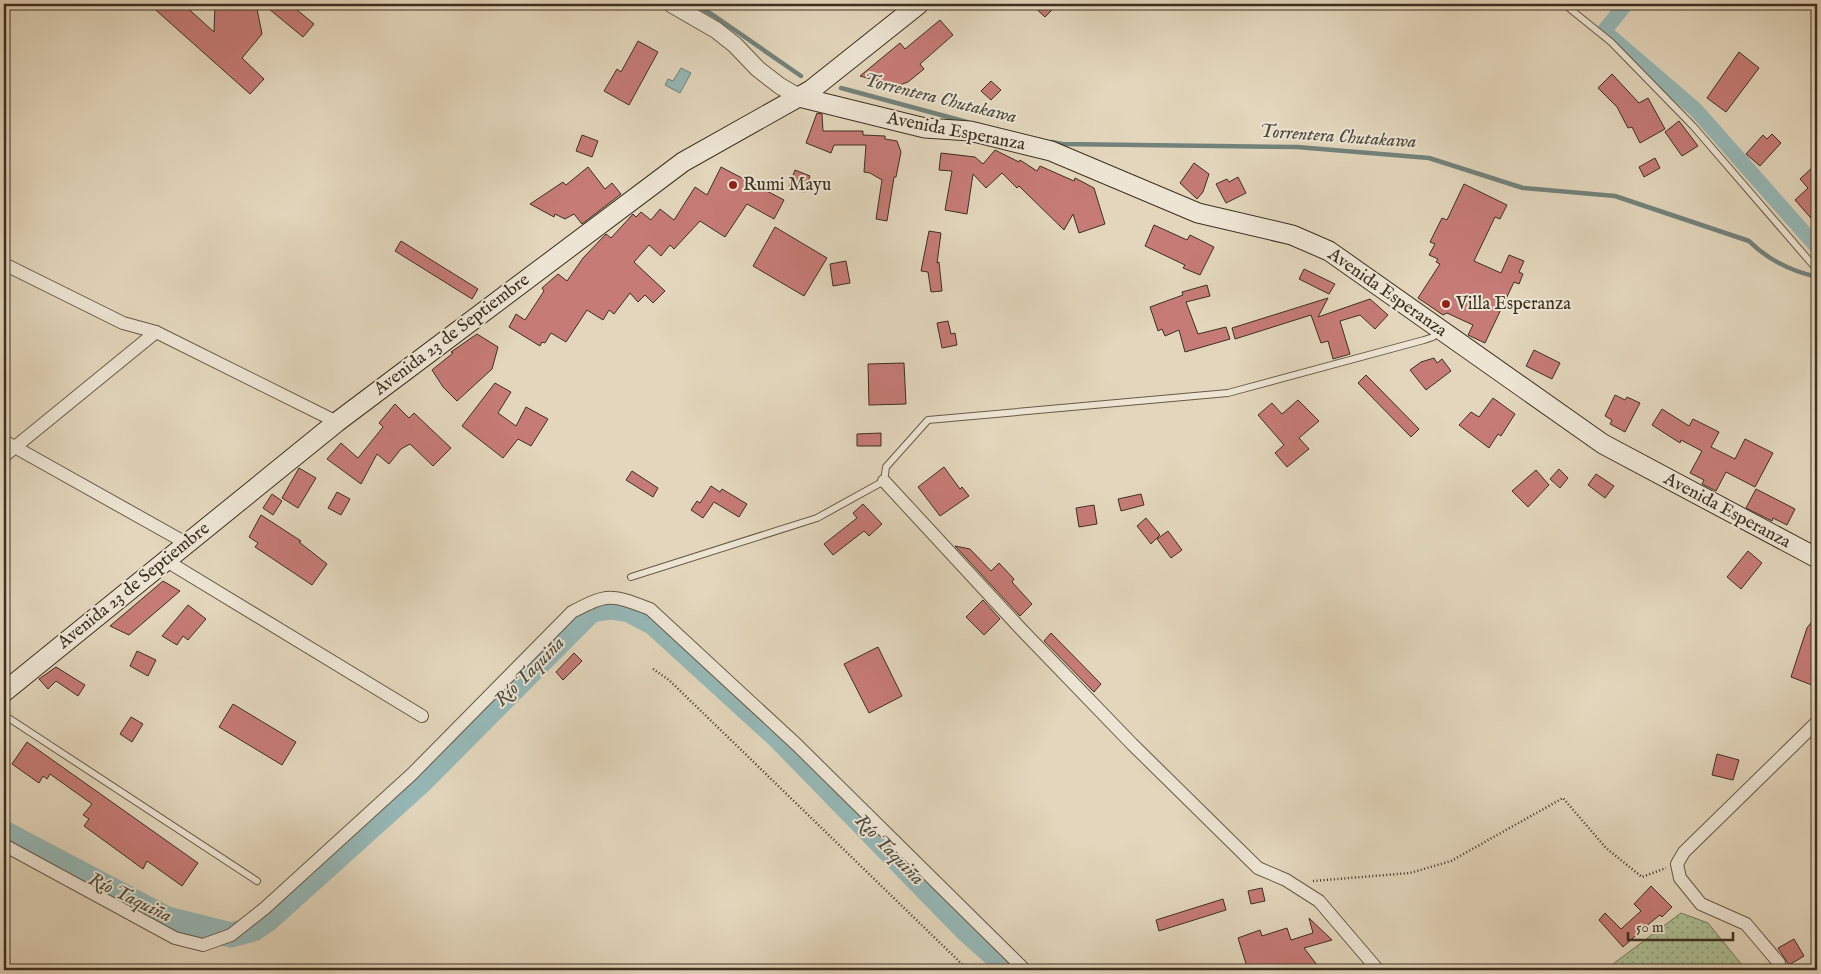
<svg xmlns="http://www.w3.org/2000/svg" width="1821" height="974" viewBox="0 0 1821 974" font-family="'IM FELL English',serif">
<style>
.grass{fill:url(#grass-dots);stroke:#74785b}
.water{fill:#96b8b7;stroke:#72827b}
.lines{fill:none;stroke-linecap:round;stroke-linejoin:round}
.stream{stroke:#72827b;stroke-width:4.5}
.canal{stroke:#96b8b7;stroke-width:15}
.river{stroke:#96b8b7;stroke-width:25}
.building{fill:#c67b76;stroke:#3c3020}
.service-casing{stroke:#665a47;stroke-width:8}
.minor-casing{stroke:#665a47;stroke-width:14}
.tertiary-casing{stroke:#665a47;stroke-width:18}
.secondary-casing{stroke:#3c3020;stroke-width:21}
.path{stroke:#3c3020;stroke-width:2.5;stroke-dasharray:1 2.5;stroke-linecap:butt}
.service{stroke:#ede4d3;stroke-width:6}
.minor{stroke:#ede4d3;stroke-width:12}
.tertiary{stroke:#ede4d3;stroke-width:16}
.secondary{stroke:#ede4d3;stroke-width:19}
.poi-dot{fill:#8f2418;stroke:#ede4d3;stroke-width:2}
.labels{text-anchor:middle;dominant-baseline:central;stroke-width:4;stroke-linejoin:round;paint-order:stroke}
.street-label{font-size:18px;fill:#3c3020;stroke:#ede4d3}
.poi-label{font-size:18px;fill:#3c3020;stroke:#ede4d3;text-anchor:start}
.water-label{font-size:19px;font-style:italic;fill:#4e4b3e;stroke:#ede4d3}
</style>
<defs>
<pattern id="grass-dots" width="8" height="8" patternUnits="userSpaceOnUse" patternTransform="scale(1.25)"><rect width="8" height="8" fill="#adbf96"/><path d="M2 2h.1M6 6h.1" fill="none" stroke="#8e9c7a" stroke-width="1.8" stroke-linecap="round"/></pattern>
</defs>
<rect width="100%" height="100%" fill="#e3d6bc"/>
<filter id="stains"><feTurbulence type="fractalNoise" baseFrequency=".004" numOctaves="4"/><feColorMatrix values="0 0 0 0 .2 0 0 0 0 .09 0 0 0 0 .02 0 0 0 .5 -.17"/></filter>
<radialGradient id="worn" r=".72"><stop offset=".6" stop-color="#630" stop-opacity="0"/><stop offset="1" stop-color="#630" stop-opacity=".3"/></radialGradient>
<path class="grass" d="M 1681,913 L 1708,923 L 1746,970 L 1605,970 Z"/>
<path class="water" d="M 681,68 L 691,73 L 680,93 L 665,85 L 668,79 L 673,81 Z"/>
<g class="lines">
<g class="stream">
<path d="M 694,4 L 713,15 L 801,76"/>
<path d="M 841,88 L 967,122"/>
<path d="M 1052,142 L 1062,144 L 1297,147 L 1429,158 L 1523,188 L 1615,196 L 1749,241 C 1768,260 1791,271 1817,277"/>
</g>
<path class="canal" d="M 1626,4 L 1604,31 L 1696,110 L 1817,247"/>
<path class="river" d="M 4,833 L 167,919 L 231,935 L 253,929 L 268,919 L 419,783 L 591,610 L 612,607 L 629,610 L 654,623 L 779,737 L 967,930 L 1012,970"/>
</g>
<g class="building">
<path d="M 149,4 L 183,4 L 214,32 L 215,4 L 256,4 L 262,34 L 242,58 L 264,79 L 250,94 Z"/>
<path d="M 263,4 L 290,4 L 314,24 L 303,37 Z"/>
<path d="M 1031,4 L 1058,4 L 1045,17 Z"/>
<path d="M 940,20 L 953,35 L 920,64 L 924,69 L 908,82 L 897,86 L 860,76 L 900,43 L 905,49 Z"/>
<path d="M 638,41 L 658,52 L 629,105 L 604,91 L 617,69 L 621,72 Z"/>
<path d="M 1739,52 L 1759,68 L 1726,112 L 1707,98 Z"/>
<path d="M 1612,74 L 1639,103 L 1648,98 L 1665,129 L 1640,143 L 1632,127 L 1628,128 L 1617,107 L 1598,88 Z"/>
<path d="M 991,81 L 1001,90 L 991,100 L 981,91 Z"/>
<path d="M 817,113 L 822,114 L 823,131 L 863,131 L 863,135 L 885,136 L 885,139 L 897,141 L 901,152 L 896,177 L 894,177 L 887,221 L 876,219 L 882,180 L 870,173 L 864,172 L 866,145 L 834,145 L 831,153 L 806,143 Z"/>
<path d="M 1679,121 L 1698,146 L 1682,156 L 1665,132 Z"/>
<path d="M 1772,134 L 1781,143 L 1760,166 L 1746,154 L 1763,135 L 1767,139 Z"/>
<path d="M 582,135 L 598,141 L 592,157 L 576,151 Z"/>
<path d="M 995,150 L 1019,162 L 1020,160 L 1037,171 L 1040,166 L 1074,181 L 1075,178 L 1094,188 L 1105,224 L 1079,233 L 1073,214 L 1064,230 L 1019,186 L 1017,188 L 1002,173 L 986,188 L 973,174 L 967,214 L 945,210 L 952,171 L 939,170 L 941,153 L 975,157 L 983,164 Z"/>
<path d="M 1655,158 L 1660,168 L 1644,177 L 1639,167 Z"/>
<path d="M 1194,163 L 1209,174 L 1203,192 L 1197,199 L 1180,183 Z"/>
<path d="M 1817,163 L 1817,225 L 1795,200 L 1808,188 L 1800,179 Z"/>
<path d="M 588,167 L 605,189 L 612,183 L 621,194 L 582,224 L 574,214 L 565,219 L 555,214 L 554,217 L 530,204 L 563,182 L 566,185 Z"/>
<path d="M 721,167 L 784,200 L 774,219 L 747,204 L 725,237 L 700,221 L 674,249 L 670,245 L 661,256 L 649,245 L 634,262 L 665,291 L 653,303 L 645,295 L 638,302 L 630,293 L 614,314 L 609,310 L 603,320 L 587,310 L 566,342 L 551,333 L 545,343 L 542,342 L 540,346 L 509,327 L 516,314 L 525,320 L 544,291 L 542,288 L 558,274 L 567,281 L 583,258 L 606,234 L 611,238 L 633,214 L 636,217 L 641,212 L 651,220 L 660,209 L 674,220 L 695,187 L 707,195 Z"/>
<path d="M 795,170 L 810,176 L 804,192 L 789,186 Z"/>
<path d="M 1238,177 L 1246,193 L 1226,203 L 1216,184 L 1227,179 L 1229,182 Z"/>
<path d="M 1464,184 L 1507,205 L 1500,219 L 1495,217 L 1474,261 L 1501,273 L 1509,255 L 1524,261 L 1519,272 L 1523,274 L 1519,284 L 1514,282 L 1485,343 L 1468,335 L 1473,325 L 1447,313 L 1443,315 L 1418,298 L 1440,264 L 1436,262 L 1438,259 L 1429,255 L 1435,244 L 1430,242 L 1442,218 L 1447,220 Z"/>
<path d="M 1154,225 L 1187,240 L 1190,235 L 1214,247 L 1200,275 L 1183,268 L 1185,265 L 1145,246 Z"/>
<path d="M 775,227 L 827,258 L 804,296 L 753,266 Z"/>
<path d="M 929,231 L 941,233 L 937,263 L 939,262 L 942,291 L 931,292 L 928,272 L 921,271 Z"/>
<path d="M 401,241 L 478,289 L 472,299 L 395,251 Z"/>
<path d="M 846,261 L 850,283 L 833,286 L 830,264 Z"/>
<path d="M 1304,269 L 1335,284 L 1329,294 L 1299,279 Z"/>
<path d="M 1207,285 L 1210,296 L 1186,302 L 1198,334 L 1226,327 L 1230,339 L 1185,352 L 1179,330 L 1165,336 L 1162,329 L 1158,331 L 1150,307 L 1183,295 L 1182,292 Z"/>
<path d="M 1328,298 L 1318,317 L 1370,299 L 1388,315 L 1375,329 L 1360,315 L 1340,321 L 1350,354 L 1333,359 L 1328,341 L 1321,343 L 1311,315 L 1235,339 L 1232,328 Z"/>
<path d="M 948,321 L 951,334 L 955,333 L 957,345 L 942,348 L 937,323 Z"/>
<path d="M 477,334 L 498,347 L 492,369 L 457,401 L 443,387 L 432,370 L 453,353 L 451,352 Z"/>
<path d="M 1534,350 L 1560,363 L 1552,379 L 1526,366 Z"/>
<path d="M 1434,358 L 1437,363 L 1442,359 L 1451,371 L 1426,390 L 1410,370 L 1421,362 Z"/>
<path d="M 904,363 L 906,404 L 869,405 L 868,364 Z"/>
<path d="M 1366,375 L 1419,429 L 1411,437 L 1358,383 Z"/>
<path d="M 495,383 L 511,392 L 498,413 L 516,426 L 526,407 L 548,419 L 531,446 L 518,439 L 503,458 L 462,426 Z"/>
<path d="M 1615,395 L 1625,400 L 1627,397 L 1640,403 L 1625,432 L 1610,424 L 1612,420 L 1605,416 Z"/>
<path d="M 1493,398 L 1515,414 L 1501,436 L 1498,434 L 1489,448 L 1459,425 L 1471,412 L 1479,417 Z"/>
<path d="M 1298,400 L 1319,421 L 1299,438 L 1309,449 L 1287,467 L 1275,453 L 1284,445 L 1258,415 L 1272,403 L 1282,414 Z"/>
<path d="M 395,404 L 409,418 L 414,413 L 451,448 L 433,466 L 410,444 L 401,449 L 389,464 L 377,454 L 361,484 L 327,459 L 341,443 L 358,458 L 383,427 L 379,423 Z"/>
<path d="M 1662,409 L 1689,426 L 1693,419 L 1719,432 L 1711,447 L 1735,459 L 1745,439 L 1773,453 L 1755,487 L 1726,472 L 1716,491 L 1702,484 L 1704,480 L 1690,473 L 1702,451 L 1681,440 L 1680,443 L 1652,425 Z"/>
<path d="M 881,433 L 881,446 L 857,446 L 857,434 Z"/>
<path d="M 944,467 L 960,489 L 962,487 L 969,496 L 940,516 L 918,487 Z"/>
<path d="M 299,468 L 316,478 L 298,508 L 282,498 Z"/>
<path d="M 1559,469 L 1568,478 L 1560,488 L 1550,479 Z"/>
<path d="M 1536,470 L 1549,485 L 1528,507 L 1512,491 Z"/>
<path d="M 632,471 L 658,488 L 653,497 L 626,480 Z"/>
<path d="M 1596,474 L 1614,486 L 1605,498 L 1588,485 Z"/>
<path d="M 711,486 L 720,492 L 722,489 L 747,504 L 739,517 L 714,502 L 703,518 L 691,510 L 697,501 L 700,503 Z"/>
<path d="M 1756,489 L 1795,509 L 1787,525 L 1773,518 L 1772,521 L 1746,508 Z"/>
<path d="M 337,492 L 350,499 L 341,515 L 328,508 Z"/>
<path d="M 272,494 L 282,501 L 273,515 L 263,508 Z"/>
<path d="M 1141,494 L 1144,505 L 1121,511 L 1118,499 Z"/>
<path d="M 863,504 L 882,524 L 869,536 L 864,531 L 833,555 L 824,544 L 857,518 L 853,513 Z"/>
<path d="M 1094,505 L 1097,524 L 1079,527 L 1076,508 Z"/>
<path d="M 261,515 L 301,541 L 299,542 L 327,564 L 312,585 L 255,547 L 258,543 L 249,537 Z"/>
<path d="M 1146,518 L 1160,535 L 1151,544 L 1137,526 Z"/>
<path d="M 1168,531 L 1182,550 L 1171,558 L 1157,539 Z"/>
<path d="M 955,546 L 970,549 L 991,571 L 999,563 L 1014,579 L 1012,582 L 1032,604 L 1020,616 Z"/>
<path d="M 1748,551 L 1762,563 L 1741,589 L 1727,577 Z"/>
<path d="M 163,581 L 180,591 L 129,635 L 110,626 Z"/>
<path d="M 983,600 L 1000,619 L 984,635 L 966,617 Z"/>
<path d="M 188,605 L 206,619 L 188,640 L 183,636 L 177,645 L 162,636 Z"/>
<path d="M 1817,615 L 1817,687 L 1791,677 L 1807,628 Z"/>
<path d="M 1051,633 L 1101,684 L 1094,692 L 1044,641 Z"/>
<path d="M 878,647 L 902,696 L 869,713 L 844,664 Z"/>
<path d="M 137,651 L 156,660 L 148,676 L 130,666 Z"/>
<path d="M 574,653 L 582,661 L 563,680 L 556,672 Z"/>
<path d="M 56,667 L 85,685 L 78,696 L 56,681 L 48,689 L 39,679 Z"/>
<path d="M 233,704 L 296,742 L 282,765 L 219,727 Z"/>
<path d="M 131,717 L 143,724 L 132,742 L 120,734 Z"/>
<path d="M 27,742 L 198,863 L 182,886 L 147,861 L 143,869 L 84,826 L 89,819 L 83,815 L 92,804 L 50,774 L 47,779 L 43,776 L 39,783 L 12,764 Z"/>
<path d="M 1717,754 L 1739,760 L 1733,780 L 1712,775 Z"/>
<path d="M 1651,886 L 1672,907 L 1662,917 L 1660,915 L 1651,922 L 1623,947 L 1599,920 L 1605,913 L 1621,929 L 1641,911 L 1634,904 Z"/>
<path d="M 1262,888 L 1265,901 L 1251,904 L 1248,891 Z"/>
<path d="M 1223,899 L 1226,910 L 1159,931 L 1156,920 Z"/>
<path d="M 1309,918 L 1332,940 L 1304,948 L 1321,970 L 1248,970 L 1238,938 L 1260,930 L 1262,936 L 1287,928 L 1291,940 L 1313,933 Z"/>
<path d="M 1794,939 L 1804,956 L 1789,965 L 1778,948 Z"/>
</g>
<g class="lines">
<defs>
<g id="service">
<path d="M 1564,4 L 1611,42 L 1693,126 L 1813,265 L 1817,266"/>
<path d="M 631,577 L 817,518 L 884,481 L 886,467 L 928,420 L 1228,393 L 1424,340 L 1433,337 L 1439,331"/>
<path d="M 4,715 L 257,881"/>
</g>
<g id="minor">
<path d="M 4,264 L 123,323 L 156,332 L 337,422"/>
<path d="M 4,441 L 186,543"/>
<path d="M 4,456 L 156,332"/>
<path d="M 884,481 L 1020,628 L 1132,744 L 1258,868 L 1286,880 L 1319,901 L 1378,970"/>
<path d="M 165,560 L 422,716"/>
<path d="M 4,845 L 175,938 L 203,945 L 231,935 L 265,908 L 412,774 L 572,612 C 608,593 611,594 650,609 L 796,744 L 1025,970"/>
<path d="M 1779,963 L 1746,924 L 1701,904 L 1680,878 L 1677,864 L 1684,852 L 1817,722"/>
</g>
<path id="tertiary" d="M 671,4 L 716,30 L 735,45 L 758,69 L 780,86 L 799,97"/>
<g id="secondary">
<path d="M 799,97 L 925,128 L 970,131 L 1051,151 L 1198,213 L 1292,235 L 1329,251 L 1603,444 L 1817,558"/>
<path d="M 4,692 L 337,422 L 683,162 L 811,90 L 919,4"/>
</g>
</defs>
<use href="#service" class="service-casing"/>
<use href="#minor" class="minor-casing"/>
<use href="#tertiary" class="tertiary-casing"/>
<use href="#secondary" class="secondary-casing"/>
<g class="path">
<path d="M 653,669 L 669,680 L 968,970"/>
<path d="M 1313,881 L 1410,873 L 1451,861 L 1563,798 L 1606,848 L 1642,877 L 1666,868"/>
</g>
<use href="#service" class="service"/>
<use href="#minor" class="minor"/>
<use href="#tertiary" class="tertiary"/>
<use href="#secondary" class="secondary"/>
</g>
<g class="poi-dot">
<circle cx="733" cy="185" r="5"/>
<circle cx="1446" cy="304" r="5"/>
</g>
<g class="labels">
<g class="street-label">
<text transform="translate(956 132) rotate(11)">Avenida Esperanza</text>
<text transform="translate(1387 293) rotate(35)">Avenida Esperanza</text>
<text transform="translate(452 335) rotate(-37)">Avenida 23 de Septiembre</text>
<text transform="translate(1727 511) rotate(28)">Avenida Esperanza</text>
<text transform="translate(134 586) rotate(-39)">Avenida 23 de Septiembre</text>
</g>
<g class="poi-label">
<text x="743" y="185">Rumi Mayu</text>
<text x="1456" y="304">Villa Esperanza</text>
</g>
<g class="water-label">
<text transform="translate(940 99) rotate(14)">Torrentera Chutakawa</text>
<text transform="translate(1338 137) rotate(4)">Torrentera Chutakawa</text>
<text transform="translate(530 672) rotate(-45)">Río Taquiña</text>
<text transform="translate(889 850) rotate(46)">Río Taquiña</text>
<text transform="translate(130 898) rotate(26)">Río Taquiña</text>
</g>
</g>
<rect width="1821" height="974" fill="none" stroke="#e3d6bc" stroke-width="20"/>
<rect x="5" y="5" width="1811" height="964" fill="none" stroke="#3c3020" stroke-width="2.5"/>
<rect x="10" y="10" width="1801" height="954" fill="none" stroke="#3c3020"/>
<path d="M1628 932v8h105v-8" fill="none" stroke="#3c3020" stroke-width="2.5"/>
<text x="1636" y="932" font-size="15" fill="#3c3020" stroke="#ede4d3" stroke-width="4" paint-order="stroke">50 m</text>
<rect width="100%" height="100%" filter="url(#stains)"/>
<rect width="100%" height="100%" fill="url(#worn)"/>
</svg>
